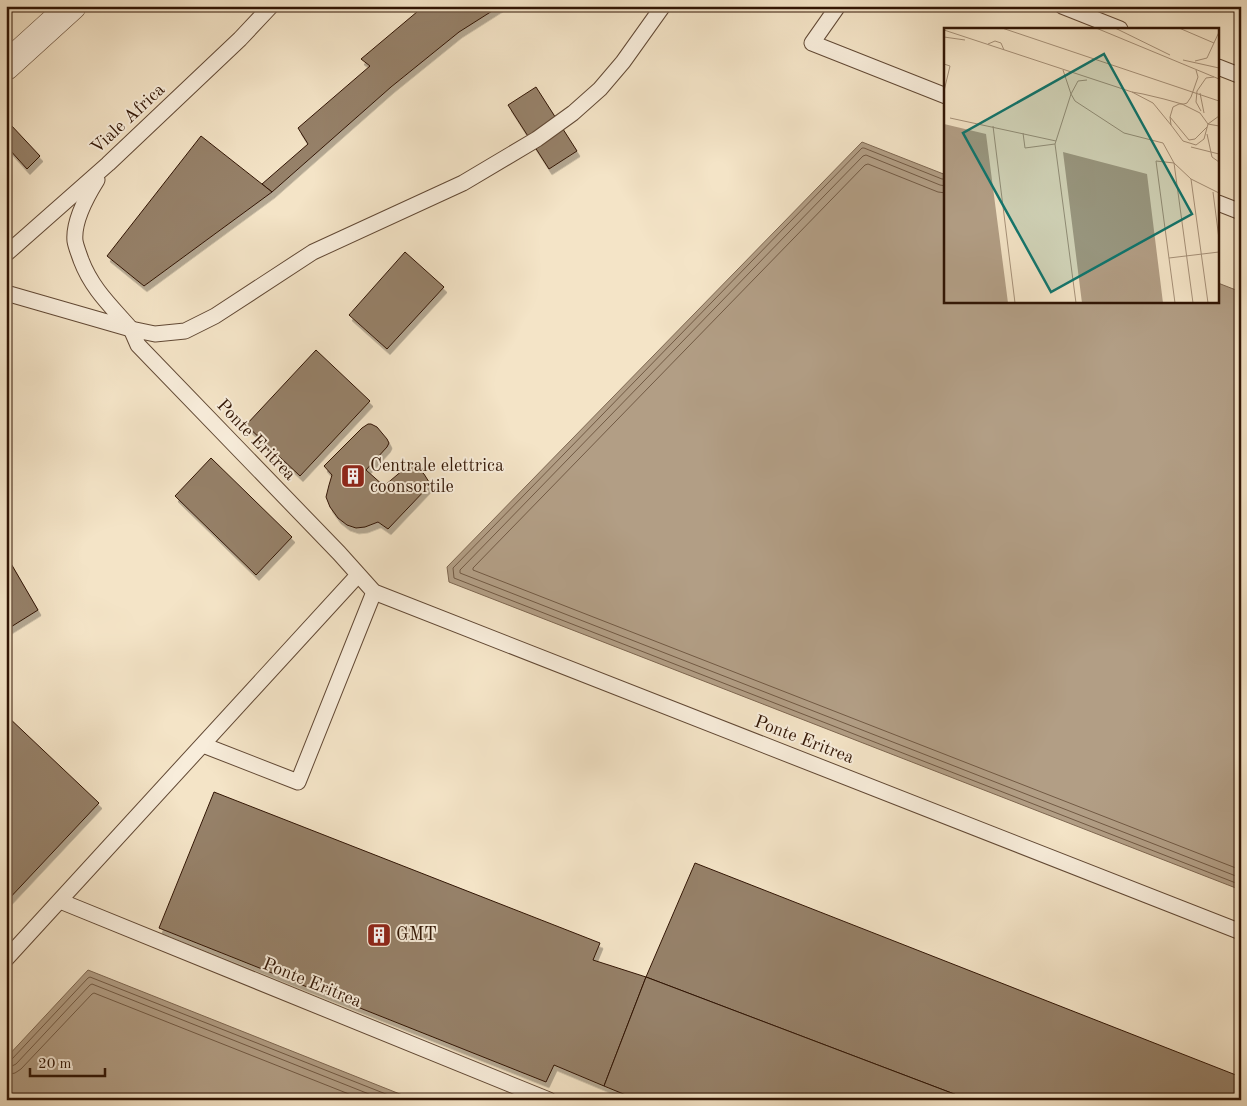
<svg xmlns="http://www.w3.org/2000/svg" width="1247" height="1106" viewBox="0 0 1247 1106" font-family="'Old Standard TT',serif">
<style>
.water{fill:#b29e85;stroke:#7e6751}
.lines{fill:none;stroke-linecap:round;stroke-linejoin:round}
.shore{stroke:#725a44;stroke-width:1}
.building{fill:#968169;stroke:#311504;filter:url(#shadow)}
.lane-casing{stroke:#624935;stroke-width:17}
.street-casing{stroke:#624935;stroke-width:29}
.lane{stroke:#f8eddb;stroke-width:15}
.street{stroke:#f8eddb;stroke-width:28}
.labels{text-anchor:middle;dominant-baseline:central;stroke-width:4;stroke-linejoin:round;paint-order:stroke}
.street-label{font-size:18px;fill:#311504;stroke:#f8eddb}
.poi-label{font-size:18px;fill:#311504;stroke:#f8eddb;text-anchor:start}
.inset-road{fill:none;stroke:#a69179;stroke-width:1}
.view{fill:#0f766e;fill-opacity:0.15;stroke:#0f766e;stroke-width:2.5}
.inset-edge{fill:none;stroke:#311504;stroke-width:2.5}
</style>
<defs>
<filter id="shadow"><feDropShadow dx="3" dy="5.5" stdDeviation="0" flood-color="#0004"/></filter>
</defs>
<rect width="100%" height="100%" fill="#f4e4c7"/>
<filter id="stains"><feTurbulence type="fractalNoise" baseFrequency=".004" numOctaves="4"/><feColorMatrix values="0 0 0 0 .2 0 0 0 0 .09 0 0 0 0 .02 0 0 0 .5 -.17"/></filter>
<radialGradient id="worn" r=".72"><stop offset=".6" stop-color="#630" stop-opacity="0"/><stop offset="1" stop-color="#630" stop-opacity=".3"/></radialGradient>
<g class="water">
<path d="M 862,142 L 946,175 L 946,301 L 1218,301 L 1218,283 L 1241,292 L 1241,890 L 449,582 L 447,567 Z"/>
<path d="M 88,970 L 415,1100 L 6,1100 L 6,1058 Z"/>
</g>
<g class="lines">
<g class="shore">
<path d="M 946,179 L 942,179 L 864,148 L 862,148 L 453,568 L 454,578 L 1241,885"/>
<path d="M 946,186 L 940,185 L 866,155 L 863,156 L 460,570 L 460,573 L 1241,878"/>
<path d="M 946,193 L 938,192 L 868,164 L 865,165 L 473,568 L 473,570 L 1241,870"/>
<path d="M 6,1061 L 12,1059 L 88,978 L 90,977 L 401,1100"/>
<path d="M 6,1067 L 12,1066 L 16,1064 L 90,985 L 92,984 L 384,1100"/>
<path d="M 6,1075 L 15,1073 L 21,1069 L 92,994 L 94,993 L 364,1100"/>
</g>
</g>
<g class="building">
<path d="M 424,6 L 500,6 L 459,32 L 391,87 L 272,192 L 262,184 L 308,144 L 298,128 L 370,66 L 361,59 Z"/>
<path d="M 536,87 L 577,151 L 549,169 L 508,105 Z"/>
<path d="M 10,124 L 40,156 L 27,169 L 9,149 L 6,151 L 6,127 Z"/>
<path d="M 201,136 L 272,192 L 144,286 L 107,256 Z"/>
<path d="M 405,252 L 444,287 L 387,349 L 349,315 Z"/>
<path d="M 316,350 L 370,401 L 300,476 L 246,425 Z"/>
<path d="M 368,424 L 371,424 L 377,427 L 387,439 L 389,443 L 387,447 L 366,470 L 384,486 L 410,464 L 415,466 L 424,474 L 429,482 L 427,488 L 388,529 L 378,522 L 365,527 L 356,528 L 347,525 L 338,518 L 330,507 L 326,497 L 329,485 L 332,475 L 324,466 L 362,428 Z"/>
<path d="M 211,458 L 292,537 L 256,575 L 175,496 Z"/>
<path d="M 6,555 L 38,610 L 6,630 Z"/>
<path d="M 6,715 L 99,803 L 6,902 Z"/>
<path d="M 214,792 L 600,943 L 593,960 L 646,977 L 604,1086 L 554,1065 L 546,1082 L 159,928 Z"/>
<path d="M 695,863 L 1241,1077 L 1241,1100 L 970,1100 L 646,977 Z"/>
<path d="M 646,977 L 970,1100 L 638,1100 L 604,1086 Z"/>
</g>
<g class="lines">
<defs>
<g id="lane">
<path d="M 838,6 L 812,43 L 946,96"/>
<path d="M 1062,6 L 1120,29"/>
<path d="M 1218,67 L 1241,76"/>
<path d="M 1218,203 L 1241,212"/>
<path d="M 6,254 L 108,164 L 240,39 L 271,6"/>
<path d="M 6,293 L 131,329 C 111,306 92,289 81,260 C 79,254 76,247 75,241 C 73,221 87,196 97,180"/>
<path d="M 131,329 L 138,345 L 339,553 L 374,592 L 1241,932"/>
<path d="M 131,329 L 155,334 L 185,331 L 215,316 L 313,252 L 463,183 L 537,139 L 573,113 L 600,89 L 623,62 L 663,6"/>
<path d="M 203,745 L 298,782 L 374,592"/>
<path d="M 60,901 L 549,1100"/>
<path d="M 6,959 L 358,575"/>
</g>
<path id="street" d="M 6,66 L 72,6"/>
</defs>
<use href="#lane" class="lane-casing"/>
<use href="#street" class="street-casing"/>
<use href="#lane" class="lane"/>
<use href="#street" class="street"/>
</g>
<defs>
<symbol id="building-square" viewBox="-11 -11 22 22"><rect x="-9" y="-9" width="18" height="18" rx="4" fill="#8f2418" stroke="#f8eddb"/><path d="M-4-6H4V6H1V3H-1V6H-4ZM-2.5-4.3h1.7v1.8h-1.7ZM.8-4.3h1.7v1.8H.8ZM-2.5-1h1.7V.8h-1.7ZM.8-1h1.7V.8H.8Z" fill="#fff"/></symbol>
</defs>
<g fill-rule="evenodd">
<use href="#building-square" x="339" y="462" width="28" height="28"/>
<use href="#building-square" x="365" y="921" width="28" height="28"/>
</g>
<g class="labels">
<g class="street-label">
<text transform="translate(128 119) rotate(-43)">Viale Africa</text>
<text transform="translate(256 440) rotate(46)">Ponte Eritrea</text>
<text transform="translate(804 740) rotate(21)">Ponte Eritrea</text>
<text transform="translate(312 983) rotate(22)">Ponte Eritrea</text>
</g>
<g class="poi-label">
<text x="370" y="466">Centrale elettrica<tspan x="370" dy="21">coonsortile</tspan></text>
<text x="396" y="935">GMT</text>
</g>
</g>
<g transform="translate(944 28)">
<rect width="275" height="275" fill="#f4e4c7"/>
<path d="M 0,96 L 42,106 L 64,275 L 0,275 ZM 119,124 L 203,146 L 219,275 L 138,275 Z" fill="#b29e85"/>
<path class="inset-road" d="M 58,0 L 275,73M 152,0 L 275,51M 171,0 L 226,27M 235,0 L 270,15M 0,2 L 188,64M 0,9 L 21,12M 44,16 L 51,13 L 57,15 L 60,22M 239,32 L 275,40M 251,33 L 263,30 L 275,4M 0,36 L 6,38 L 0,63M 119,42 L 127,66 L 134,53 L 143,52M 256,65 L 260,85M 127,66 L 111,116 L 132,275M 127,66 L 131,73 L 180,105 L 219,115 L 230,135 L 247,151 L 275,165M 257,83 L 252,74 L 253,63 L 262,50 L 270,49M 275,88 L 264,96 L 275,98M 226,89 L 245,112 L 251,111 L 263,99M 6,90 L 112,113M 227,97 L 209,75 L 188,64 L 199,66 L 220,71 L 238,76 L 256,85 L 264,96 L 260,111 L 252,117 L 239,113 L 227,97 L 226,89 L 229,79 L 235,76 L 240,76 L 243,75 L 247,69 L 254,49 L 252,42M 49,98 L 71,275M 79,105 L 81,120 L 111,116M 263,106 L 268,129 L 275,134M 247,119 L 275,126M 230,135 L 212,133 L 231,275M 230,135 L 249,275M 247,151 L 264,275M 269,164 L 275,211M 225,230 L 275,224"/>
<path class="view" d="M 160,26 L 248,186 L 107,264 L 19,105 Z"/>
<rect width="275" height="275" class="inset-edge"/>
</g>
<rect width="1247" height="1106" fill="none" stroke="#f4e4c7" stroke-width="25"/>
<rect x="8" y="8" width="1232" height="1091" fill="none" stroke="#311504" stroke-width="2.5"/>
<rect x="12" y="12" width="1222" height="1081" fill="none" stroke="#311504"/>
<path d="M30 1068v8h75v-8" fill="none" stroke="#311504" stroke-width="2.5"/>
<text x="38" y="1068" font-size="15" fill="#311504" stroke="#f8eddb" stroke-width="4" paint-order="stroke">20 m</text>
<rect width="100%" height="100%" filter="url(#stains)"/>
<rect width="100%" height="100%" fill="url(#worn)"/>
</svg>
